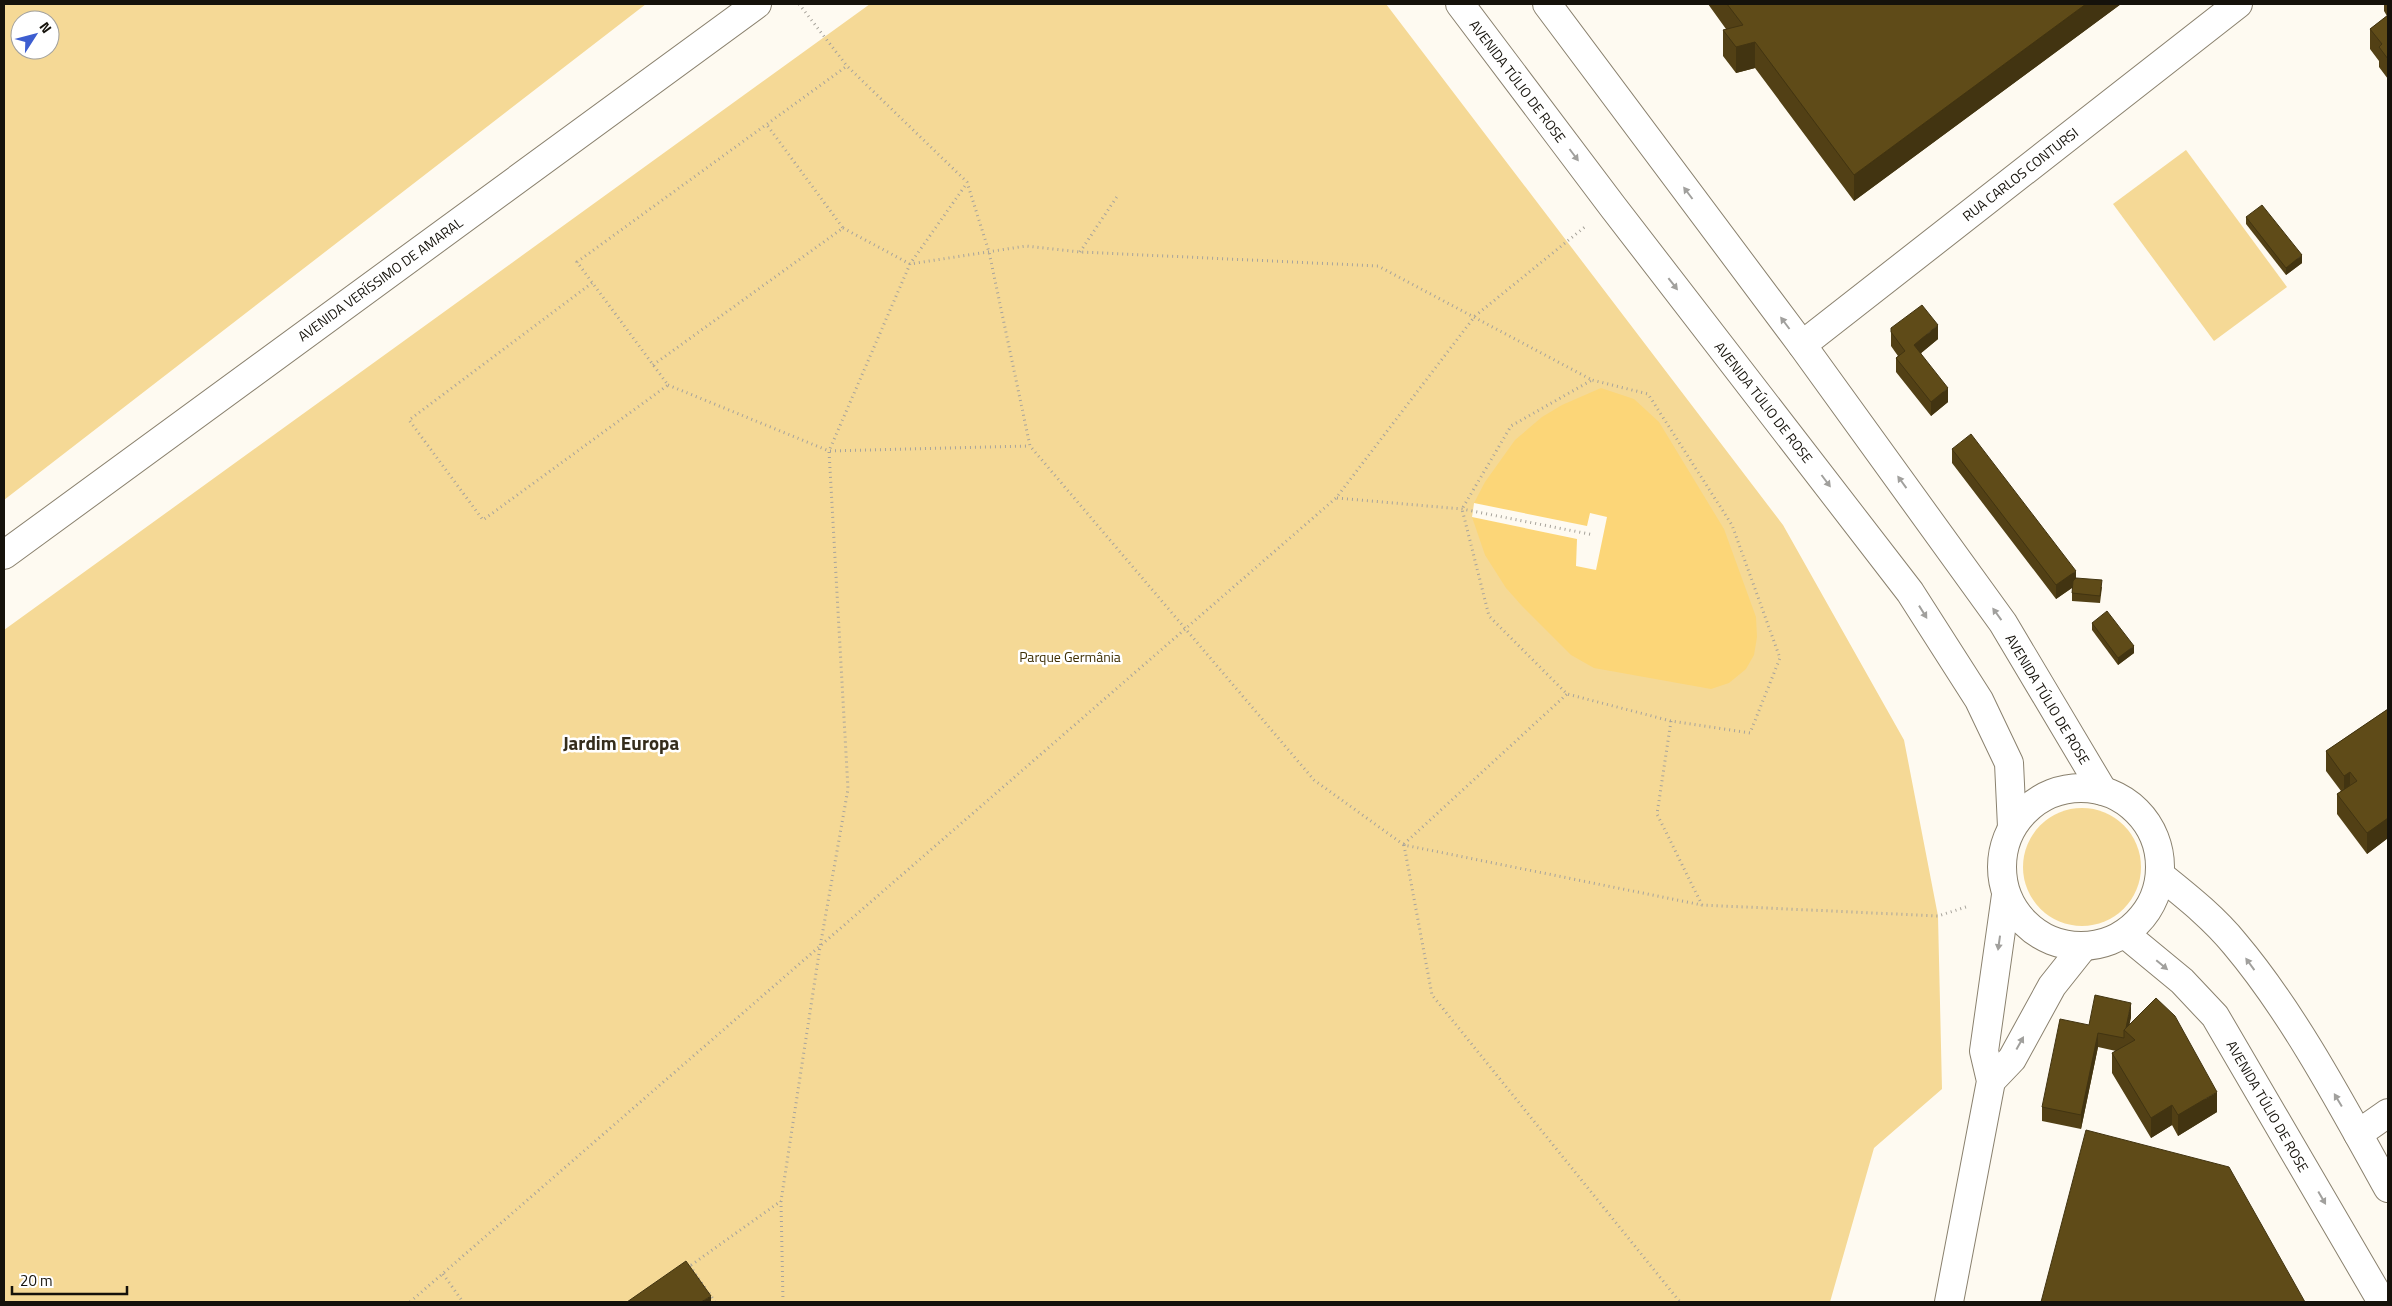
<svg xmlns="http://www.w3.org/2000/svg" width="2392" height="1306" viewBox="0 0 2392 1306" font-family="'Titillium Web',sans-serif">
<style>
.green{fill:#f5d996;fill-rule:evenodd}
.water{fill:#fcd678}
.pier{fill:#fefaf1}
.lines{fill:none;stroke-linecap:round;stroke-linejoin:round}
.minor-casing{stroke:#8a816e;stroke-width:30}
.path{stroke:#a7a39b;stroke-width:3;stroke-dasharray:1 4;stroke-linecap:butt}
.minor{stroke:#fff;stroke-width:28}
.wall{fill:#524015}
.shaded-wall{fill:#423411}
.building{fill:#5f4b18;stroke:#423411}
.oneway{fill:#a1a09d}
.labels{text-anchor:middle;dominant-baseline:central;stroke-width:5;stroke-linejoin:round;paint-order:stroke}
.street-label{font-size:14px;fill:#15120b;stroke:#fff}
.park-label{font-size:14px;fill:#3e2f04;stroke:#fff}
.district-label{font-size:19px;font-weight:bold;fill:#352d1c;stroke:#fff}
</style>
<rect width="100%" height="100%" fill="#fefaf1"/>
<g class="green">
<path d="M 4,4 L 646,4 L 4,500 ZM 20,20 L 50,20 L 50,50 L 20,50 Z"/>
<path d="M 870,4 L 1386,4 L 1783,525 L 1904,740 L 1938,916 L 1942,1089 L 1874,1148 L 1830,1302 L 4,1302 L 4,630 Z"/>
<path d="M 2186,150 L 2287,287 L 2214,341 L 2113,204 Z"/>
<circle cx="2082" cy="867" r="59"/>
</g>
<path class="water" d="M 1601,388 L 1634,399 L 1659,422 L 1724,529 L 1756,617 L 1757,637 L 1754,655 L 1746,669 L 1729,683 L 1711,689 L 1594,668 L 1571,655 L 1522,606 L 1506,588 L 1485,555 L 1472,517 L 1474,503 L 1485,482 L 1515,440 L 1542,417 L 1562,405 Z"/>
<path class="pier" d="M 1474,503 L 1587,526 L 1590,513 L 1607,517 L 1596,570 L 1576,566 L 1577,539 L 1472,517 Z"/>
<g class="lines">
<defs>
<g id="minor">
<path d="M 1460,4 L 1613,207 L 1910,592 L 1979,700 L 2009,763 L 2012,827"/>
<path d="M 1547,4 L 1802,345 L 2003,623 L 2103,791"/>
<path d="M 1802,345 L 2238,4"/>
<path d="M 4,555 L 757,4"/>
<circle cx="2081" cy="867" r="79"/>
<path d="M 2160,875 C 2186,896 2213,917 2235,944 C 2294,1014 2343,1107 2388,1188"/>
<path d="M 2125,934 L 2182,981 L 2215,1016 L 2382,1302"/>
<path d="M 1991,1081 L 2012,1059 L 2052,986 L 2083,947"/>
<path d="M 2358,1134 L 2388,1113"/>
<path d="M 1949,1302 L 1991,1081 L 1984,1051 L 2006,895"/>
</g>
</defs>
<use href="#minor" class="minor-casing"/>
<g class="path">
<path d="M 799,4 L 847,66 L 967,182 L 989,252 L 1030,446 L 1314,780 L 1404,845 L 1702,905 L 1938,916 L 1969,906"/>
<path d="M 843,228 L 910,264 L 1026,246 L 1080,252 L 1378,266 L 1592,380 L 1511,426 L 1462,509 L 1489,616 L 1567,694 L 1671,721 L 1750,733 L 1780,658 L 1732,525 L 1648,394 L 1592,380"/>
<path d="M 1080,252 L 1118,195"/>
<path d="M 592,283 L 409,420 L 483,520 L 668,385 L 577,262 L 847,66"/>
<path d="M 653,365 L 843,228 L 767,125"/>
<path d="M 668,385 L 829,451 L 1030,446"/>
<path d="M 1337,498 L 1462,509 L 1594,535"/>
<path d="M 1671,721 L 1657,814 L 1702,905"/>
<path d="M 1404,844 L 1567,694"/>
<path d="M 1404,845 L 1432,995 L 1680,1302"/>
<path d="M 690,1266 L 705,1288"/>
<path d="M 687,1268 L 781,1201"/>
<path d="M 443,1274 L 463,1302"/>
<path d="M 709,1293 L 715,1302"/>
<path d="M 410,1302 L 1336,498 L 1475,316 L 1586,226"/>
<path d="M 783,1302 L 781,1201 L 820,947 L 848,789 L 829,451 L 910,264 L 967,183"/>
</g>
<use href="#minor" class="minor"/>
</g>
<g class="wall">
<path d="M 1708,4 L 2121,4 L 1854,201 L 1755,68 L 1736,73 L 1723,56 L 1723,30 L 1726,29 Z"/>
<path d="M 2384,4 L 2388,4 L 2388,79 L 2379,67 L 2379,61 L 2370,49 L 2370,29 L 2387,16 L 2384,11 Z"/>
<path d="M 2246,217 L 2302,263 L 2286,275 L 2246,224 Z"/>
<path d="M 1891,328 L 1938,339 L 1921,353 L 1948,402 L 1931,416 L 1896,372 L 1896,358 L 1898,356 L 1891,346 Z"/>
<path d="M 1952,449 L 2076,578 L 2102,587 L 2100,603 L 2072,601 L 2072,588 L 2056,599 L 1952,463 Z"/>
<path d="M 2092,623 L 2134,653 L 2118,665 L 2092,630 Z"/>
<path d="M 2388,709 L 2388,838 L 2367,854 L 2337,814 L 2337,794 L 2341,791 L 2326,771 L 2326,751 Z"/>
<path d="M 2131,1017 L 2129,1025 L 2217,1112 L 2178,1136 L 2172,1125 L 2151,1138 L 2112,1073 L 2112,1053 L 2116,1051 L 2098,1047 L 2081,1129 L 2042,1121 L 2042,1107 L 2089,1025 Z"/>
</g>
<g class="shaded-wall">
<path d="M 2086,4 L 2121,4 L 1854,201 L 1854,175 Z"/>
<path d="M 1755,42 L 1755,68 L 1736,73 L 1736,47 Z"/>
<path d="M 2302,255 L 2302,263 L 2286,275 L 2286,268 Z"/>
<path d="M 1938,325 L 1938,339 L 1914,359 L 1914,345 Z"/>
<path d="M 1948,388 L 1948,402 L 1931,416 L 1931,402 Z"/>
<path d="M 2076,571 L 2076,585 L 2056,599 L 2056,585 Z"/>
<path d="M 2134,646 L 2134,653 L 2118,665 L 2118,658 Z"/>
<path d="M 2350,772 L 2350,792 L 2344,796 L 2344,776 Z"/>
<path d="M 2388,818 L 2388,838 L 2367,854 L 2367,833 Z"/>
<path d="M 2131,1003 L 2131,1017 L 2128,1033 L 2125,1031 Z"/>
<path d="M 2098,1033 L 2098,1047 L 2081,1129 L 2081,1115 Z"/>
<path d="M 2217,1092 L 2217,1112 L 2178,1136 L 2178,1115 Z"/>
<path d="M 2172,1105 L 2172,1125 L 2151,1138 L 2151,1118 Z"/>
<path d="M 711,1296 L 711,1302 L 701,1302 Z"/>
</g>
<g class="building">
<path d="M 1727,4 L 2086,4 L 1854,175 L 1755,42 L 1736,47 L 1723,30 L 1743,25 Z"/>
<path d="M 2388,15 L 2388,59 L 2379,47 L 2382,44 L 2370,29 Z"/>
<path d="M 2262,205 L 2302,255 L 2286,268 L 2246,217 Z"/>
<path d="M 1922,305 L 1938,325 L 1914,345 L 1948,388 L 1931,402 L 1896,358 L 1905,351 L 1891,332 L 1891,328 Z"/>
<path d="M 1971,434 L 2076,571 L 2056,585 L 1952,449 Z"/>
<path d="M 2076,578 L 2102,580 L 2100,596 L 2072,593 L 2073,581 Z"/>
<path d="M 2107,611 L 2134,646 L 2118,658 L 2092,623 Z"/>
<path d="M 2388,709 L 2388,818 L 2367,833 L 2337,794 L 2357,781 L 2350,772 L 2344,776 L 2326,751 Z"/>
<path d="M 2095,995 L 2131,1003 L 2126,1028 L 2124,1030 L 2124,1038 L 2098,1033 L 2081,1115 L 2042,1107 L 2060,1019 L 2089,1025 Z"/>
<path d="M 2156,998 L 2175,1016 L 2217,1092 L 2178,1115 L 2172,1105 L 2151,1118 L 2112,1053 L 2135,1040 L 2124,1030 Z"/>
<path d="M 2086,1130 L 2229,1167 L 2305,1302 L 2041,1302 Z"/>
<path d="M 686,1261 L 711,1296 L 701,1302 L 627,1302 Z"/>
</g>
<defs><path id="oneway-solid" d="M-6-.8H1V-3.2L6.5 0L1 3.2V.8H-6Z" transform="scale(1.25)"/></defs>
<g class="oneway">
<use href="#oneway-solid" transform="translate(1574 155) rotate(53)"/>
<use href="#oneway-solid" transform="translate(1688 193) rotate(-127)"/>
<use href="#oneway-solid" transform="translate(1673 284) rotate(52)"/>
<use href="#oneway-solid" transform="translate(1785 323) rotate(-127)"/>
<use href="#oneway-solid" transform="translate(1826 481) rotate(53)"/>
<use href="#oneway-solid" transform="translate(1902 482) rotate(-126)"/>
<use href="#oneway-solid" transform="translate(1923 612) rotate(58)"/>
<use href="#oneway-solid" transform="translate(1997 614) rotate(-126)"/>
<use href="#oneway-solid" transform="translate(1999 943) rotate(98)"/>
<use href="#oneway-solid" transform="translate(2250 964) rotate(-126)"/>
<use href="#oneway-solid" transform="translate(2162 965) rotate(40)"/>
<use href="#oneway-solid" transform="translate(2020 1043) rotate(-61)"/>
<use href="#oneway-solid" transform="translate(2338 1100) rotate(-121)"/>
<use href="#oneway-solid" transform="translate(2322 1198) rotate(60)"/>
</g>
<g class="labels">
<g class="street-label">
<text transform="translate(1518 81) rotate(53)">AVENIDA TÚLIO DE ROSE</text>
<text transform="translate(2020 174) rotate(-38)">RUA CARLOS CONTURSI</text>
<text transform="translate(380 279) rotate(-36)">AVENIDA VERÍSSIMO DE AMARAL</text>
<text transform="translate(1764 402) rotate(52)">AVENIDA TÚLIO DE ROSE</text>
<text transform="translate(2048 699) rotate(59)">AVENIDA TÚLIO DE ROSE</text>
<text transform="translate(2268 1106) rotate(60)">AVENIDA TÚLIO DE ROSE</text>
</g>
<g class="park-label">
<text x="1070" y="656">Parque Germânia</text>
</g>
<g class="district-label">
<text x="621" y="742">Jardim Europa</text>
</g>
</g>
<rect width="2392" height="1306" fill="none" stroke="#15120b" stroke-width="10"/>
<g transform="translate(35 35) rotate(54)"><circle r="24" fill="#ffffff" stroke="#a1a09d"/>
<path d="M0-4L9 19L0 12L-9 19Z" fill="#3d5ed0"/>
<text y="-8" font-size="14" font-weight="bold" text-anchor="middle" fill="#15120b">N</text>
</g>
<path d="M12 1286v8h115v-8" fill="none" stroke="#15120b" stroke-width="2.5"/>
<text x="20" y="1286" font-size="15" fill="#15120b" stroke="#ffffff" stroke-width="4" paint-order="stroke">20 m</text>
</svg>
